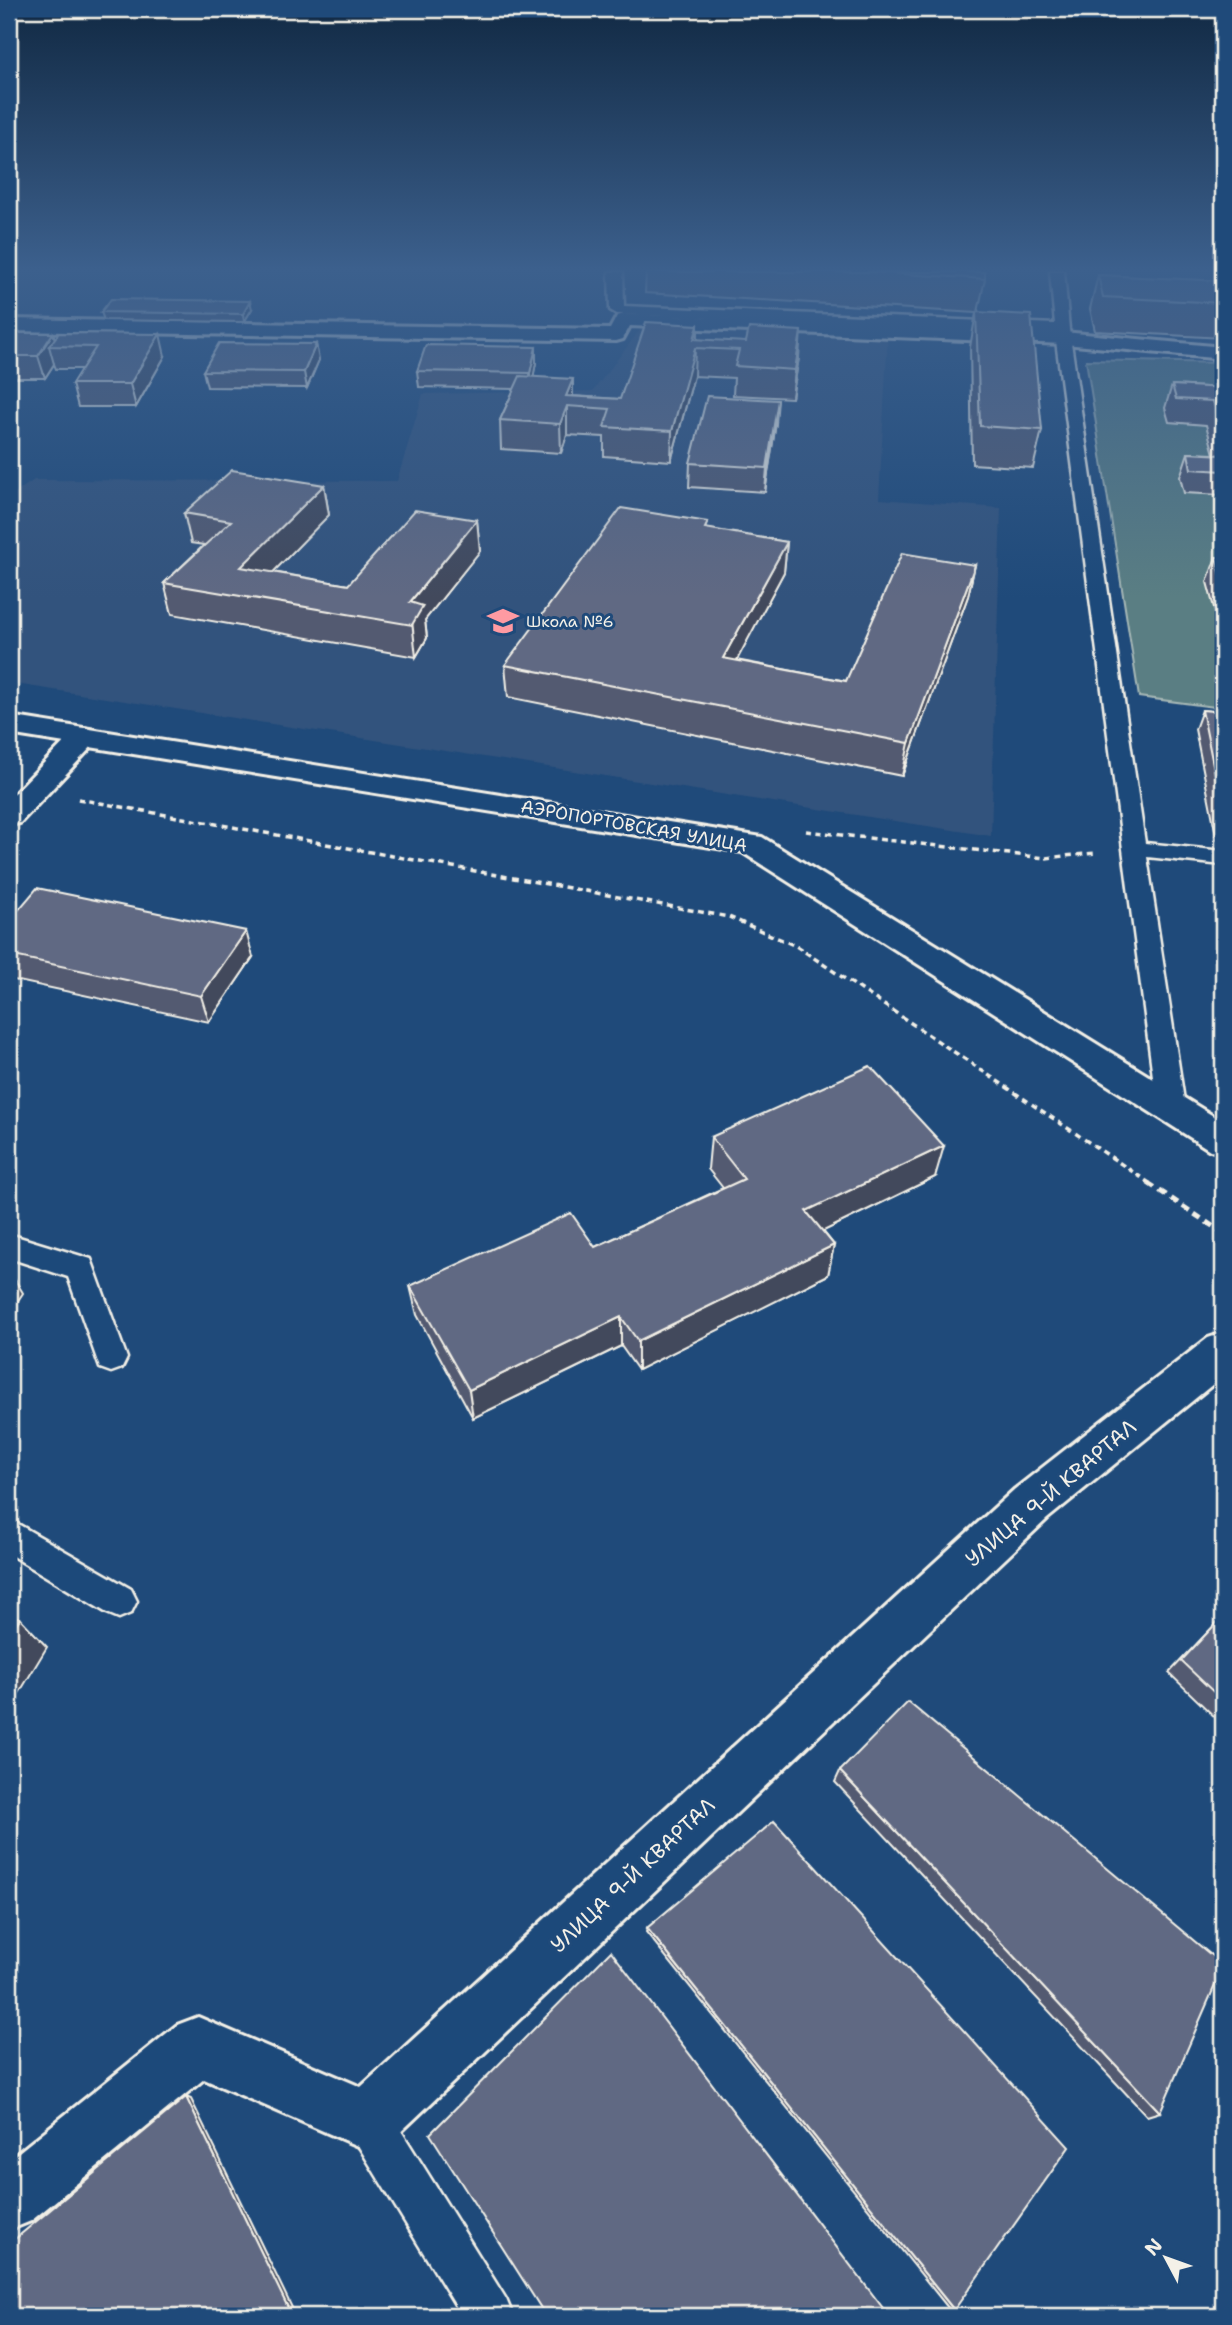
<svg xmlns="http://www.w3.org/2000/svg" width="1232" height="2325" viewBox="0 0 1232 2325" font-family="'Shantell Sans',sans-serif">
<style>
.built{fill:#32537d}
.green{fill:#5a7e83;stroke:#a7b8b6;stroke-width:2}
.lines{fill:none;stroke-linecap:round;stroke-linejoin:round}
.lane-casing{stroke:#f4f1e8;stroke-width:5}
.street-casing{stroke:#f4f1e8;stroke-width:6}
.secondary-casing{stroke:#f4f1e8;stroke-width:6}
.path-far2{stroke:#f4f1e8;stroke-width:2.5;stroke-dasharray:3.5 2.5;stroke-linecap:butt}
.path-far1{stroke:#f4f1e8;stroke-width:3.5;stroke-dasharray:6 4.5;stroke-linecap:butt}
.path{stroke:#f4f1e8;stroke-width:5;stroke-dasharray:8 6;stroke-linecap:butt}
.lane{fill:#1f4a7a;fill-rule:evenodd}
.street{fill:#1f4a7a;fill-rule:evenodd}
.secondary{fill:#1f4a7a;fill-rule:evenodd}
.wall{fill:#535a71;stroke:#f4f1e8;stroke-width:2}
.shaded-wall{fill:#434a5c;stroke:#f4f1e8;stroke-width:2}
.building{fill:#606983;stroke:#f4f1e8;stroke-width:2}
.labels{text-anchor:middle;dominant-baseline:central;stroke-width:6;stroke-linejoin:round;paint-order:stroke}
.far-poi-label{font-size:16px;fill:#f4f1e8;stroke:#1f4a7a;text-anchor:start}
.street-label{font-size:18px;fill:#f4f1e8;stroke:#1f4a7a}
.near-street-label{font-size:21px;fill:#f4f1e8;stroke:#1f4a7a}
</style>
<rect width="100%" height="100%" fill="#1f4a7a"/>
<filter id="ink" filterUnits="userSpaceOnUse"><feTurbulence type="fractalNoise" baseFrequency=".0143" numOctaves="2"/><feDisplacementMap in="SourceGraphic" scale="14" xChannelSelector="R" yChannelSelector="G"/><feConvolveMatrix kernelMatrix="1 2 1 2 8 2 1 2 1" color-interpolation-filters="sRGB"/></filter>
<g filter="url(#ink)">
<path class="built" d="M 643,326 L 888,333 L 879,499 L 1001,508 L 991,836 L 9,683 L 9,497 L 34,480 L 397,481 L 423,394 L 593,391 Z"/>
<path class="green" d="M 1086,360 L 1223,363 L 1223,708 L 1139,697 Z"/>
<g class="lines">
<defs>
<g id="lane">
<path d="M 609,272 L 623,272 L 624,306 L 1055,324 L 1050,272 L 1064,272 L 1069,329 L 1145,843 L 1223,851 L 1223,865 L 1147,857 L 1185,1107 L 1181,1114 L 1171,1117 L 1161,1114 L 1157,1107 L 1055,333 L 617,314 L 610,310 Z"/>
<path d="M 9,1234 L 91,1259 L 127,1358 L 122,1368 L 111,1372 L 100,1368 L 68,1277 L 9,1258 Z"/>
<path d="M 9,1519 L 131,1589 L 137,1601 L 131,1613 L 119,1618 L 107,1613 L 9,1554 Z"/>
<path d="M 369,2099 L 385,2105 L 506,2299 L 513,2316 L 462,2316 L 353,2137 L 347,2121 L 353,2105 Z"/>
</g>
<g id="street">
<path d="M 624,314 L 1064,332 L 1223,347 L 1223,359 L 1064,344 L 630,326 L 623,339 L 616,341 L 9,331 L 9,319 L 610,329 L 617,316 Z"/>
<path d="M 85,728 L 95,731 L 99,737 L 95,743 L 20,823 L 9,825 L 9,799 L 75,731 Z"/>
<path d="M 1223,1333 L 1223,1376 L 1047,1519 L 390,2142 L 369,2151 L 204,2079 L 31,2221 L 9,2230 L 9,2160 L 177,2025 L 198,2017 L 361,2087 L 1015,1489 L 1208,1338 Z"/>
</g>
<path id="secondary" d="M 9,716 L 762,837 L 1223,1122 L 1223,1154 L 1210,1150 L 742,852 L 9,734 Z"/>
</defs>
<use href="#lane" class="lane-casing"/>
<use href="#street" class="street-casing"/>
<use href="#secondary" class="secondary-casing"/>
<path class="path-far2" d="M 78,799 L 82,800"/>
<g class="path-far1">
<path d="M 78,799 L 729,917 L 796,946 L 1151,1184"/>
<path d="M 806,831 L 1045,858 L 1096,853"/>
</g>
<path class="path" d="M 1148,1183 L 1223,1233"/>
<use href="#lane" class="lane"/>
<use href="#street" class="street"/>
<use href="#secondary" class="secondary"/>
</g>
<g class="wall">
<path d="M 646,272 L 985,272 L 985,279 L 978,312 L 1042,430 L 1033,468 L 972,464 L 970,347 L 976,313 L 645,293 Z"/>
<path d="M 1098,275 L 1223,281 L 1223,338 L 1095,331 L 1090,309 Z"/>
<path d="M 252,309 L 244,322 L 104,320 L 101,312 Z"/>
<path d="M 698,325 L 698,340 L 799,358 L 792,398 L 733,395 L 734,378 L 694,376 L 671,461 L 604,456 L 604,437 L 567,435 L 561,453 L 501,449 L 500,420 L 514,389 L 419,387 L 417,371 L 536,347 L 536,363 L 533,377 L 573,396 L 620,399 Z"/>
<path d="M 9,333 L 53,333 L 55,338 L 165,356 L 136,407 L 78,407 L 72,384 L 81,369 L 56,369 L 54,364 L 45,378 L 9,378 Z"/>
<path d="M 316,344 L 319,360 L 307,388 L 207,387 L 203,371 Z"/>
<path d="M 1172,385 L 1223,388 L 1223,495 L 1184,493 L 1180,477 L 1188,453 L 1214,454 L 1206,425 L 1169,422 L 1165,408 Z"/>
<path d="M 776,423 L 765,492 L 689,487 L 690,463 Z"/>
<path d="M 324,485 L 329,515 L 273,572 L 348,585 L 477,520 L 480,551 L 425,620 L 427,638 L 416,657 L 172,614 L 164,583 L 204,545 L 191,543 L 184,513 Z"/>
<path d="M 708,529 L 787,542 L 784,572 L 736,660 L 846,681 L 975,565 L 968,596 L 902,776 L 508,697 L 505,665 Z"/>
<path d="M 1216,557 L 1223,557 L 1223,641 L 1207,582 Z"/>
<path d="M 1202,710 L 1223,712 L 1223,841 L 1217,840 L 1195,729 Z"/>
<path d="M 9,921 L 253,957 L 209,1022 L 9,979 Z"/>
<path d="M 711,1137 L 935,1177 L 823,1231 L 834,1245 L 828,1275 L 638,1370 L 621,1346 L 473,1418 L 417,1315 L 410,1286 L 595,1247 L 723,1188 L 708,1169 Z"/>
<path d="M 1223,1616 L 1223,1725 L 1169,1673 Z"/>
<path d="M 840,1771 L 1160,2112 L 1147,2116 L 835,1782 Z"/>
<path d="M 647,1928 L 954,2310 L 949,2309 L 646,1932 Z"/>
</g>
<g class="shaded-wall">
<path d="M 250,301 L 252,309 L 244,322 L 243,314 Z"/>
<path d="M 698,325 L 697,348 L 695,348 L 694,376 L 671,461 L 672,431 Z"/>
<path d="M 801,331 L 799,358 L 792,398 L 795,370 Z"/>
<path d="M 53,333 L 57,346 L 49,346 L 54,364 L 45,378 L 38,356 Z"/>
<path d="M 160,334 L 165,356 L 136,407 L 130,384 Z"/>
<path d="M 316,344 L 319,360 L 307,388 L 304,372 Z"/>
<path d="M 536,347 L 536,363 L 531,389 L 530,373 Z"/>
<path d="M 573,379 L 573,406 L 567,406 L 567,435 L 561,453 L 560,424 L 566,396 Z"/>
<path d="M 778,400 L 776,423 L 765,492 L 767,468 Z"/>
<path d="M 324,485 L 329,515 L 248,598 L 241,567 Z"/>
<path d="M 477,520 L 480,551 L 425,620 L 427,638 L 416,657 L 410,602 Z"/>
<path d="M 787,542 L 784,572 L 721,690 L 723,658 Z"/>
<path d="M 975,565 L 968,596 L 902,776 L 909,743 Z"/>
<path d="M 246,931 L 253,957 L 209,1022 L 201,996 Z"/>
<path d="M 944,1146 L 935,1177 L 801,1242 L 806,1211 Z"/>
<path d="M 834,1245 L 828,1275 L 638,1370 L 638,1341 Z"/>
<path d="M 9,1270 L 23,1293 L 9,1314 Z"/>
<path d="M 621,1317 L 621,1346 L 473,1418 L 469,1390 Z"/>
<path d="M 20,1618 L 47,1647 L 9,1710 L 9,1635 Z"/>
<path d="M 186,2097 L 191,2099 L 296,2316 L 292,2316 Z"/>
</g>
<g class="building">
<path d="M 869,272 L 985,272 L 985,279 Z"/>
<path d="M 1098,275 L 1223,281 L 1223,303 L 1103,297 Z"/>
<path d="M 111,299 L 250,301 L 243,314 L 101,312 Z"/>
<path d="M 976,312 L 1031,315 L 1042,430 L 980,426 Z"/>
<path d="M 646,322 L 698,325 L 694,339 L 746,342 L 749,328 L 801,331 L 795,370 L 735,366 L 739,350 L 695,348 L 672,431 L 604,427 L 610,409 L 567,406 L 560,424 L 500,420 L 520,376 L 573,379 L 566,396 L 620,399 Z"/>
<path d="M 9,333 L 53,333 L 38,356 L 9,356 Z"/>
<path d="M 59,333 L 160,334 L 130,384 L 72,384 L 96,347 L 49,346 Z"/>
<path d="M 219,343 L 316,344 L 304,372 L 203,371 Z"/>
<path d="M 426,345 L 536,347 L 530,373 L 417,371 Z"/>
<path d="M 1172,385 L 1223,388 L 1223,435 L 1213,401 L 1176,399 Z"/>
<path d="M 707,396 L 778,400 L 767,468 L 690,463 Z"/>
<path d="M 1188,453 L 1223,455 L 1223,471 L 1191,469 Z"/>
<path d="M 232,470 L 324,485 L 241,567 L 348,585 L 415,510 L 477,520 L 410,602 L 423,606 L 412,625 L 164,583 L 231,521 L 184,513 Z"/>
<path d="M 621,508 L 708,522 L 705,528 L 787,542 L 723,658 L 846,681 L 902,553 L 975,565 L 909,743 L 505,665 Z"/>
<path d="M 1216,557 L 1223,557 L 1223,583 Z"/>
<path d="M 1202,710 L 1223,712 L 1223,814 Z"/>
<path d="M 37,888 L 246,931 L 201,996 L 9,955 L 9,921 Z"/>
<path d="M 870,1066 L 944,1146 L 806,1211 L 834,1245 L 638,1341 L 621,1317 L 469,1390 L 410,1286 L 571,1213 L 595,1247 L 744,1179 L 711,1137 Z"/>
<path d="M 9,1614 L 20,1618 L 9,1635 Z"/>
<path d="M 1223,1616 L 1223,1701 L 1181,1661 Z"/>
<path d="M 908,1702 L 1223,1965 L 1223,1967 L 1160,2112 L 840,1771 Z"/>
<path d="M 774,1821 L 1069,2147 L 954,2310 L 647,1928 Z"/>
<path d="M 611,1951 L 889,2316 L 546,2316 L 430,2134 Z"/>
<path d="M 186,2097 L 292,2316 L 9,2316 L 9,2244 Z"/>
</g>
</g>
<linearGradient id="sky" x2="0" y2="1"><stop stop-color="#112943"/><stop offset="0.45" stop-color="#3c608d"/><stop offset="1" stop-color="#3c608d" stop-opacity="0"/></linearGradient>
<rect width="1232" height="598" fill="url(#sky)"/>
<defs>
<symbol id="school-bare" viewBox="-9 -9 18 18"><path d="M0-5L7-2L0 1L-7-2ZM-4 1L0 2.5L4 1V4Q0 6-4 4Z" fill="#ff9aa2" stroke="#1f4a7a" stroke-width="2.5" paint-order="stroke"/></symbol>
</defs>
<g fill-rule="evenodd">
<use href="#school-bare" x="481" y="599" width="44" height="44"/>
</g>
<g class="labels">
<g class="far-poi-label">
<text x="526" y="621">Школа №6</text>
</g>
<g class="street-label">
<text transform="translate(634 826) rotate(10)">АЭРОПОРТОВСКАЯ УЛИЦА</text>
</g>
<g class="near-street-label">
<text transform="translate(1051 1493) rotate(-40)">УЛИЦА 9-Й КВАРТАЛ</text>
<text transform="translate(633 1875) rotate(-43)">УЛИЦА 9-Й КВАРТАЛ</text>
</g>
</g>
<rect width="1232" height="2325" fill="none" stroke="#1f4a7a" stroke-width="35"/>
<rect x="18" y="18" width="1197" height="2290" fill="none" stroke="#f4f1e8" stroke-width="2.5" filter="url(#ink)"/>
<g transform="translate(1166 2258) rotate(311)" stroke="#1f4a7a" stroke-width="5" paint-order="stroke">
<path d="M0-5L12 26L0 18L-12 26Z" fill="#f4f1e8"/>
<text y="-10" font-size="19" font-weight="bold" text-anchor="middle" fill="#f4f1e8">N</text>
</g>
</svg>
